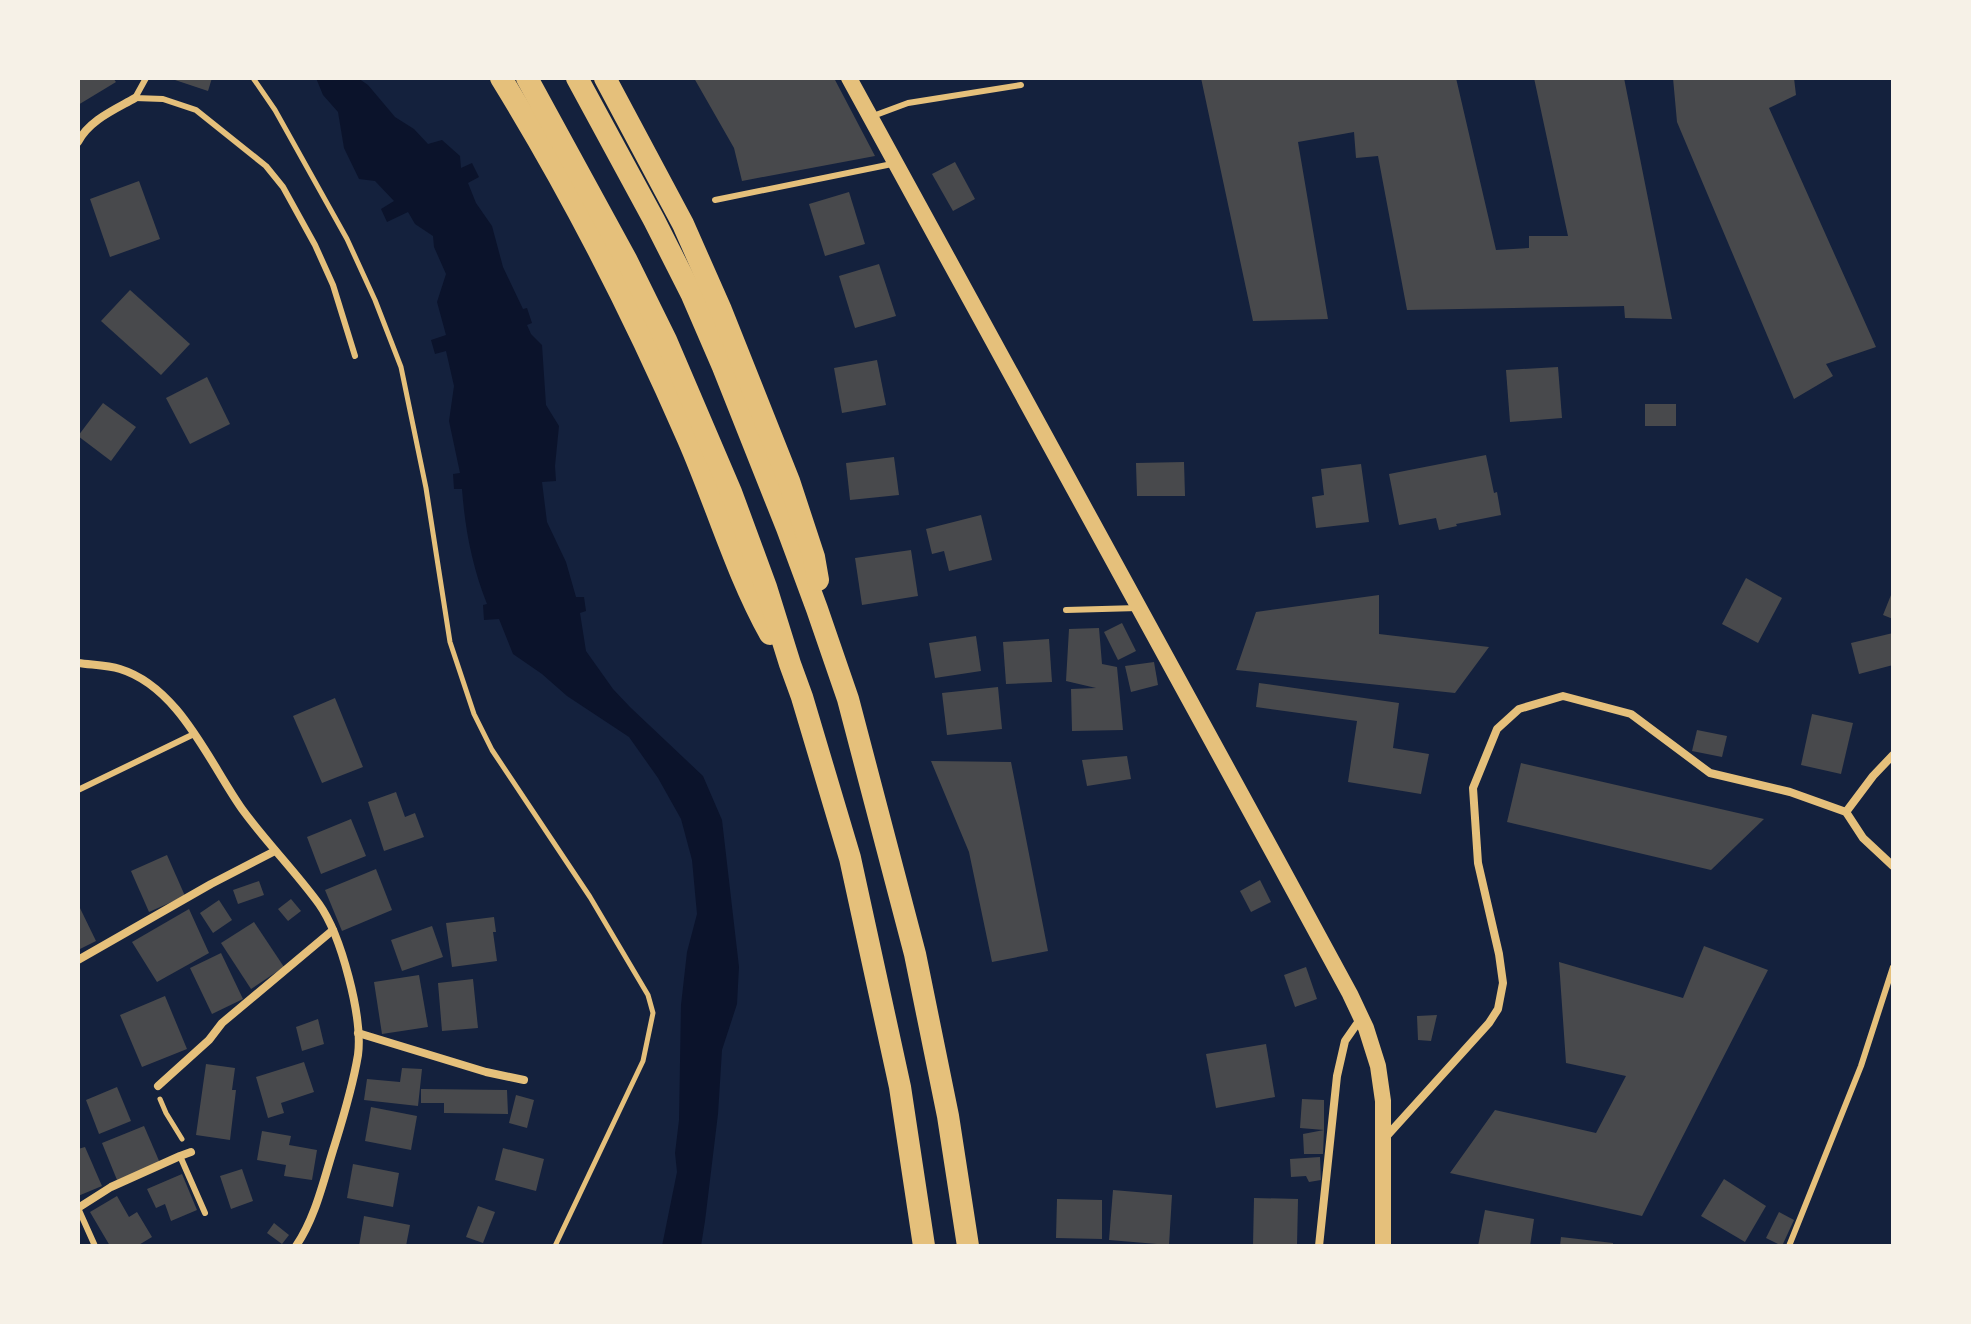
<svg xmlns="http://www.w3.org/2000/svg" width="1971" height="1324" viewBox="0 0 1971 1324" font-family="Overpass,sans-serif">
<style>
.water{fill:#0b132b}
.building{fill:#48494c}
.lines{fill:none;stroke-linecap:round;stroke-linejoin:round}
.path{stroke:#e5c07b;stroke-width:5}
.service{stroke:#e5c07b;stroke-width:6}
.minor{stroke:#e5c07b;stroke-width:8}
.secondary{stroke:#e5c07b;stroke-width:16}
.trunk{stroke:#e5c07b;stroke-width:22}
</style>
<rect width="100%" height="100%" fill="#14213d"/>
<path class="water" d="M 316,78 L 358,78 L 368,85 L 395,117 L 414,129 L 428,144 L 442,140 L 460,156 L 461,168 L 472,163 L 479,177 L 468,183 L 476,203 L 492,226 L 503,267 L 523,309 L 527,308 L 532,323 L 527,325 L 531,334 L 542,345 L 546,405 L 559,426 L 555,466 L 556,481 L 542,482 L 547,522 L 566,562 L 576,597 L 584,597 L 586,611 L 580,613 L 586,651 L 613,689 L 630,707 L 703,776 L 722,820 L 739,967 L 737,1004 L 722,1050 L 718,1114 L 705,1221 L 701,1246 L 662,1246 L 677,1172 L 675,1153 L 679,1120 L 681,1005 L 687,952 L 697,914 L 692,860 L 681,819 L 658,778 L 629,737 L 567,696 L 542,674 L 513,654 L 499,619 L 484,620 L 483,605 L 487,604 C 472,566 465,529 462,489 L 454,489 L 453,474 L 460,473 L 449,421 L 454,386 L 446,351 L 435,354 L 431,340 L 446,335 L 437,302 L 446,274 L 434,247 L 433,236 L 415,224 L 408,212 L 387,222 L 381,209 L 394,201 L 375,181 L 359,179 L 344,148 L 338,112 L 323,95 Z"/>
<g class="building">
<path d="M 78,78 L 113,78 L 116,82 L 78,105 Z"/>
<path d="M 169,78 L 212,78 L 208,91 Z"/>
<path d="M 694,78 L 834,78 L 875,156 L 742,181 L 734,148 Z"/>
<path d="M 1201,78 L 1456,78 L 1496,250 L 1529,248 L 1529,236 L 1568,236 L 1534,78 L 1624,78 L 1672,319 L 1625,318 L 1624,306 L 1407,310 L 1378,156 L 1356,158 L 1354,132 L 1298,142 L 1328,319 L 1253,321 Z"/>
<path d="M 1673,78 L 1794,78 L 1796,95 L 1769,108 L 1876,347 L 1826,364 L 1833,376 L 1794,399 L 1677,122 Z"/>
<path d="M 955,162 L 975,199 L 953,211 L 932,174 Z"/>
<path d="M 139,181 L 160,239 L 110,257 L 90,199 Z"/>
<path d="M 849,192 L 865,244 L 825,256 L 809,204 Z"/>
<path d="M 879,264 L 896,316 L 855,328 L 839,276 Z"/>
<path d="M 130,290 L 190,344 L 161,375 L 101,321 Z"/>
<path d="M 877,360 L 886,405 L 842,413 L 834,368 Z"/>
<path d="M 1558,367 L 1562,418 L 1510,422 L 1506,370 Z"/>
<path d="M 207,377 L 230,424 L 190,444 L 166,398 Z"/>
<path d="M 103,403 L 136,427 L 111,461 L 78,436 Z"/>
<rect x="1645" y="404" width="31" height="22"/>
<path d="M 1486,455 L 1494,493 L 1497,492 L 1501,515 L 1456,524 L 1457,526 L 1439,530 L 1436,518 L 1399,525 L 1389,474 Z"/>
<path d="M 894,457 L 899,495 L 850,500 L 846,463 Z"/>
<path d="M 1184,462 L 1185,496 L 1137,496 L 1136,463 Z"/>
<path d="M 1361,464 L 1369,522 L 1316,528 L 1312,497 L 1324,495 L 1321,469 Z"/>
<path d="M 981,515 L 992,560 L 949,571 L 944,551 L 932,554 L 926,529 Z"/>
<path d="M 911,550 L 918,596 L 862,605 L 855,558 Z"/>
<path d="M 1746,578 L 1782,598 L 1758,643 L 1722,624 Z"/>
<path d="M 1893,590 L 1893,619 L 1883,615 Z"/>
<path d="M 1379,595 L 1379,634 L 1489,647 L 1455,693 L 1236,670 L 1256,612 Z"/>
<path d="M 1122,623 L 1136,651 L 1118,660 L 1104,632 Z"/>
<path d="M 1099,628 L 1102,664 L 1117,667 L 1123,730 L 1072,731 L 1071,689 L 1096,688 L 1066,681 L 1069,629 Z"/>
<path d="M 1893,633 L 1893,665 L 1859,674 L 1851,643 Z"/>
<path d="M 976,636 L 981,671 L 935,678 L 929,643 Z"/>
<path d="M 1049,639 L 1052,682 L 1006,684 L 1003,642 Z"/>
<path d="M 1154,662 L 1158,685 L 1131,692 L 1125,666 Z"/>
<path d="M 1259,683 L 1399,703 L 1393,748 L 1429,754 L 1421,794 L 1348,782 L 1357,721 L 1256,707 Z"/>
<path d="M 998,687 L 1002,729 L 947,735 L 942,693 Z"/>
<path d="M 335,698 L 363,767 L 322,783 L 293,716 Z"/>
<path d="M 1812,714 L 1853,723 L 1841,774 L 1801,765 Z"/>
<path d="M 1697,730 L 1727,736 L 1722,757 L 1692,751 Z"/>
<path d="M 1127,756 L 1131,779 L 1087,786 L 1082,760 Z"/>
<path d="M 931,761 L 1011,762 L 1048,951 L 992,962 L 969,852 Z"/>
<path d="M 1521,763 L 1764,819 L 1711,870 L 1507,822 Z"/>
<path d="M 396,792 L 405,817 L 415,813 L 424,837 L 384,851 L 368,802 Z"/>
<path d="M 351,819 L 366,856 L 321,874 L 307,837 Z"/>
<path d="M 167,855 L 185,896 L 149,912 L 131,871 Z"/>
<path d="M 376,869 L 392,910 L 342,931 L 325,890 Z"/>
<path d="M 1260,880 L 1271,902 L 1251,912 L 1240,891 Z"/>
<path d="M 259,881 L 264,895 L 238,904 L 233,890 Z"/>
<path d="M 291,899 L 301,911 L 288,921 L 278,909 Z"/>
<path d="M 219,900 L 232,920 L 213,933 L 200,913 Z"/>
<path d="M 78,904 L 96,941 L 78,950 Z"/>
<path d="M 189,909 L 209,953 L 157,982 L 132,942 Z"/>
<path d="M 494,917 L 496,932 L 493,932 L 497,961 L 452,967 L 446,923 Z"/>
<path d="M 254,922 L 284,967 L 251,989 L 221,943 Z"/>
<path d="M 432,926 L 443,957 L 402,971 L 391,940 Z"/>
<path d="M 1704,946 L 1768,970 L 1642,1216 L 1450,1173 L 1495,1110 L 1596,1133 L 1626,1076 L 1566,1063 L 1559,962 L 1683,998 Z"/>
<path d="M 221,953 L 243,999 L 212,1014 L 190,968 Z"/>
<path d="M 1306,967 L 1317,999 L 1295,1007 L 1284,975 Z"/>
<path d="M 419,975 L 428,1027 L 382,1034 L 374,982 Z"/>
<path d="M 473,979 L 478,1028 L 442,1031 L 438,983 Z"/>
<path d="M 165,996 L 187,1049 L 142,1067 L 120,1015 Z"/>
<path d="M 1437,1015 L 1431,1041 L 1418,1040 L 1417,1016 Z"/>
<path d="M 318,1019 L 324,1044 L 302,1051 L 296,1027 Z"/>
<path d="M 1266,1044 L 1275,1097 L 1216,1108 L 1206,1054 Z"/>
<path d="M 304,1062 L 314,1092 L 281,1103 L 284,1113 L 268,1118 L 256,1077 Z"/>
<path d="M 206,1064 L 235,1068 L 232,1090 L 236,1090 L 230,1140 L 196,1135 Z"/>
<path d="M 402,1068 L 422,1069 L 418,1106 L 364,1100 L 367,1079 L 400,1082 Z"/>
<path d="M 117,1087 L 131,1121 L 99,1134 L 86,1100 Z"/>
<path d="M 421,1089 L 507,1090 L 508,1114 L 444,1113 L 444,1103 L 421,1103 Z"/>
<path d="M 516,1095 L 534,1100 L 527,1128 L 509,1123 Z"/>
<path d="M 1302,1099 L 1324,1100 L 1324,1130 L 1323,1154 L 1304,1154 L 1303,1134 L 1324,1130 L 1300,1128 Z"/>
<path d="M 371,1107 L 417,1116 L 411,1150 L 365,1141 Z"/>
<path d="M 144,1126 L 160,1163 L 117,1180 L 102,1143 Z"/>
<path d="M 262,1131 L 291,1136 L 289,1145 L 317,1150 L 312,1180 L 284,1176 L 286,1165 L 257,1160 Z"/>
<path d="M 85,1147 L 102,1186 L 78,1196 L 78,1149 Z"/>
<path d="M 503,1148 L 544,1159 L 536,1191 L 495,1180 Z"/>
<path d="M 1320,1157 L 1321,1180 L 1309,1182 L 1306,1176 L 1291,1177 L 1290,1159 Z"/>
<path d="M 353,1164 L 399,1173 L 393,1207 L 347,1198 Z"/>
<path d="M 242,1169 L 253,1201 L 231,1209 L 220,1176 Z"/>
<path d="M 182,1174 L 197,1210 L 171,1221 L 165,1204 L 156,1208 L 147,1189 Z"/>
<path d="M 1724,1179 L 1766,1206 L 1745,1242 L 1701,1216 Z"/>
<path d="M 1113,1190 L 1172,1195 L 1169,1245 L 1109,1240 Z"/>
<path d="M 117,1196 L 129,1217 L 137,1212 L 152,1237 L 137,1246 L 110,1246 L 90,1212 Z"/>
<path d="M 1254,1198 L 1298,1199 L 1297,1246 L 1253,1246 Z"/>
<path d="M 1057,1199 L 1102,1200 L 1102,1239 L 1056,1238 Z"/>
<path d="M 478,1206 L 495,1212 L 483,1243 L 466,1237 Z"/>
<path d="M 1485,1210 L 1534,1219 L 1530,1246 L 1478,1246 Z"/>
<path d="M 1779,1212 L 1794,1220 L 1782,1246 L 1766,1238 Z"/>
<path d="M 364,1216 L 410,1225 L 406,1246 L 359,1246 Z"/>
<path d="M 274,1223 L 289,1235 L 282,1244 L 267,1233 Z"/>
<path d="M 1561,1237 L 1613,1243 L 1613,1246 L 1560,1246 Z"/>
</g>
<g class="lines">
<g class="path">
<path d="M 253,78 L 275,110 L 347,239 L 375,300 L 401,367 L 426,488 L 450,642 L 474,714 L 492,750 L 590,897 L 648,995 L 653,1013 L 643,1061 L 555,1246"/>
<path d="M 160,1099 L 166,1113 L 182,1139"/>
</g>
<g class="service">
<path d="M 146,78 L 135,98 L 163,99 L 196,110 L 266,166 L 283,187 L 315,245 L 333,285 L 355,356"/>
<path d="M 873,116 L 908,103 L 1021,85"/>
<path d="M 715,200 L 892,164"/>
<path d="M 1066,610 L 1138,608"/>
<path d="M 78,790 L 194,734"/>
<path d="M 180,1156 L 205,1213"/>
<path d="M 78,1208 L 95,1246"/>
<path d="M 1789,1246 L 1861,1066 L 1893,967"/>
</g>
<g class="minor">
<path d="M 78,142 C 89,120 116,109 135,98"/>
<path d="M 78,663 C 92,665 107,665 120,669 C 179,687 209,762 242,809 C 266,842 295,871 319,904 C 341,935 363,1017 358,1055 C 353,1085 344,1115 335,1144 C 324,1178 316,1217 296,1246"/>
<path d="M 1846,812 L 1873,776 L 1893,755"/>
<path d="M 78,960 L 211,884 L 275,851"/>
<path d="M 358,1033 L 486,1072 L 524,1080"/>
<path d="M 158,1086 L 209,1040 L 222,1023 L 333,930"/>
<path d="M 1385,1138 L 1489,1023 L 1498,1009 L 1503,983 L 1499,954 L 1478,863 L 1473,788 L 1497,729 L 1519,709 L 1563,696 L 1631,714 L 1710,773 L 1790,792 L 1846,812 L 1863,838 L 1893,866"/>
<path d="M 78,1208 L 111,1187 L 180,1156 L 191,1152"/>
<path d="M 1319,1246 L 1337,1076 L 1345,1041 L 1361,1018"/>
</g>
<path class="secondary" d="M 849,78 C 1016,383 1184,688 1350,994 L 1366,1028 L 1378,1066 L 1383,1101 L 1383,1246"/>
<g class="trunk">
<path d="M 501,78 C 572,193 634,315 688,439 C 716,503 736,573 770,634"/>
<path d="M 527,78 L 627,261 L 666,340 L 731,492 L 766,587 L 790,664 L 802,697 L 850,858 L 900,1087 L 924,1246"/>
<path d="M 577,78 L 654,220 L 691,293 L 723,367 L 787,528 L 817,609 L 848,699 L 915,954 L 948,1116 L 968,1246"/>
<path d="M 605,78 L 683,224 L 721,310 L 789,481 L 814,557 L 818,580"/>
</g>
</g>
<rect width="1971" height="1324" fill="none" stroke="#f6f1e7" stroke-width="160"/>
</svg>
